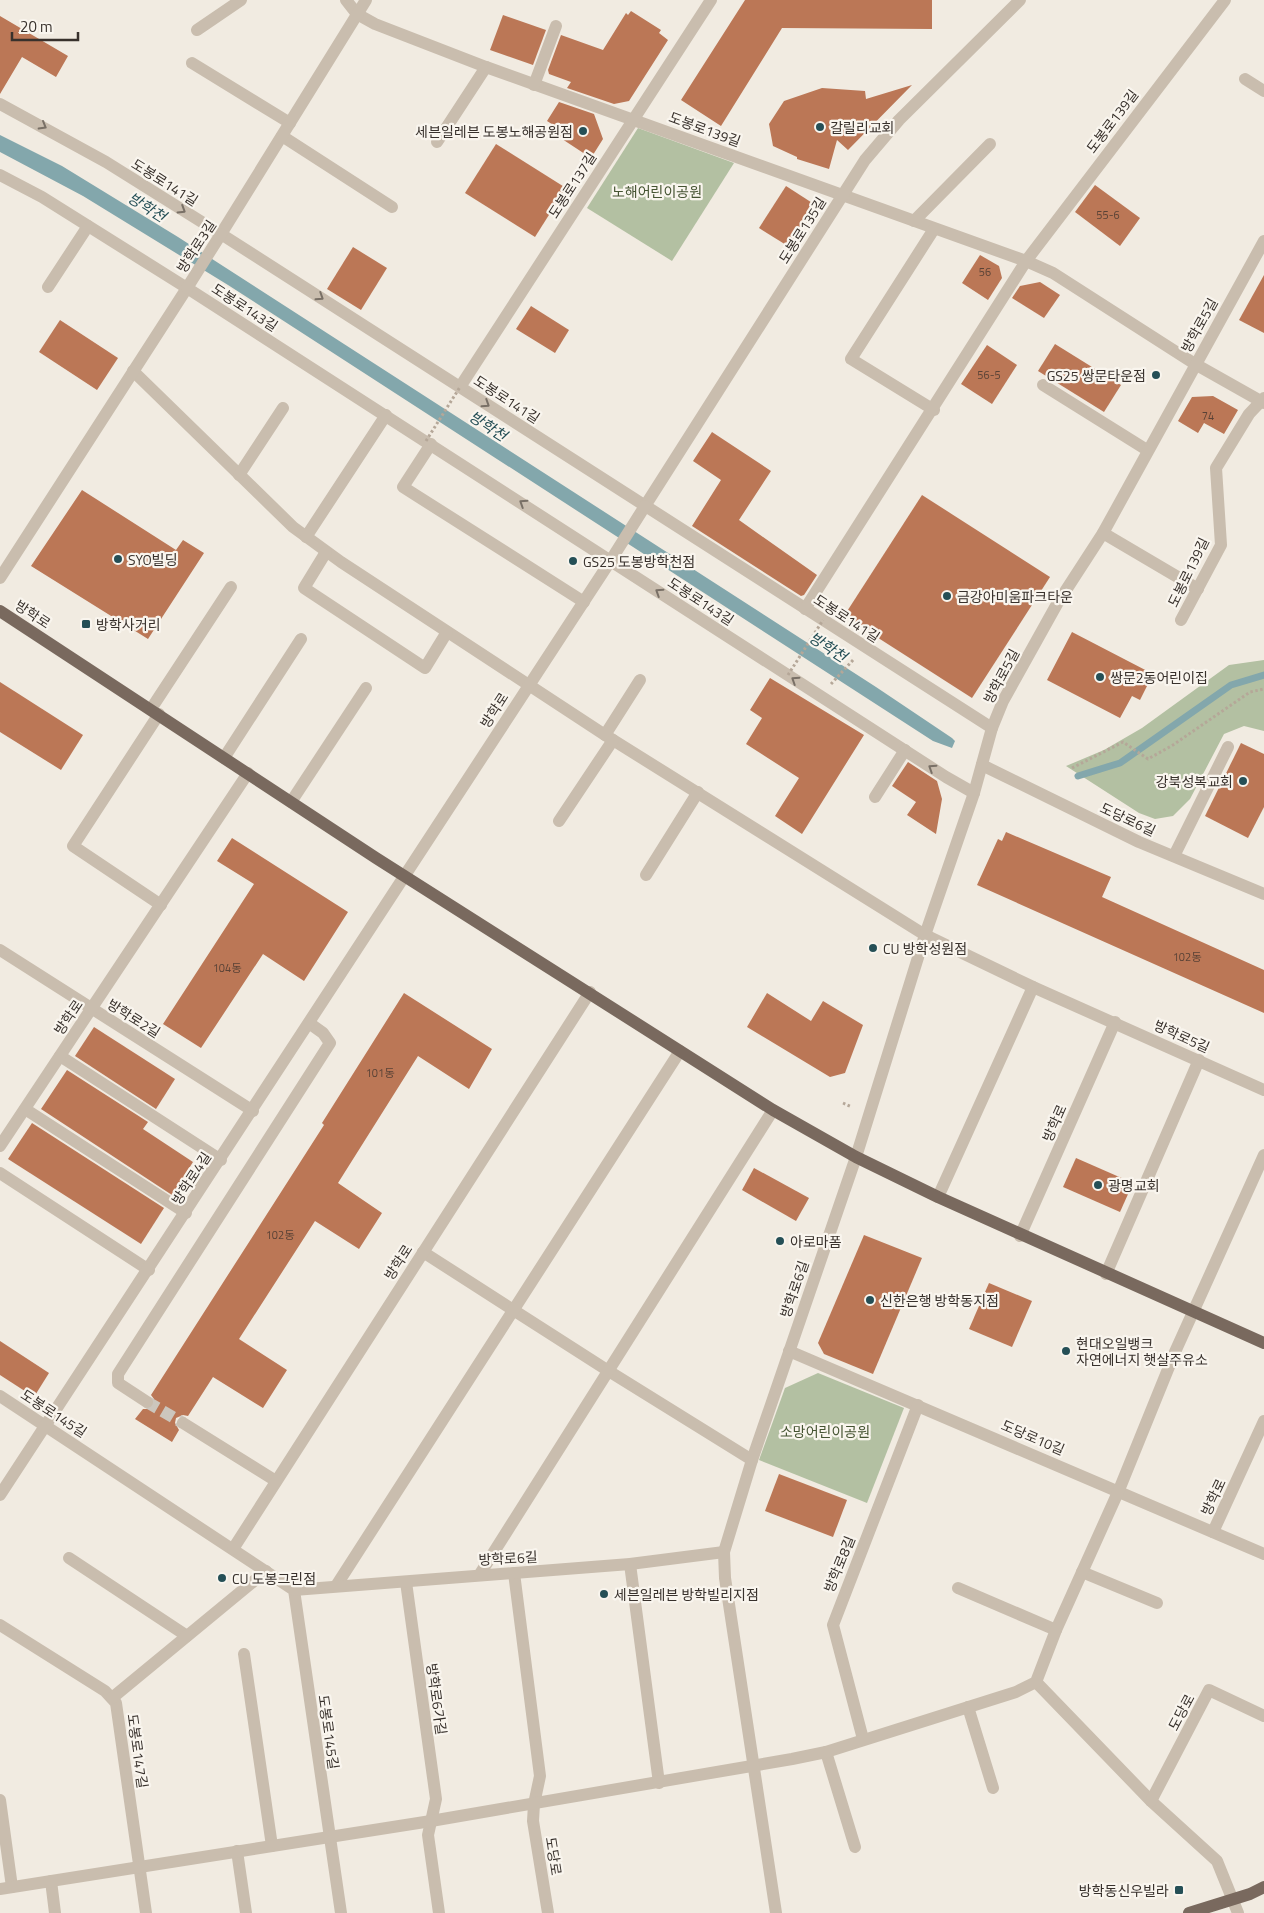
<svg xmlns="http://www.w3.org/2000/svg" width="1264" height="1913" viewBox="0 0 1264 1913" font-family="'Titillium Web','Noto Sans KR',sans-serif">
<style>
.green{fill:#b3c0a2}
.water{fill:#83a7ac}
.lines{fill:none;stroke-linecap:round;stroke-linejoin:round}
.stream{stroke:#83a7ac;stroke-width:7}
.building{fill:#bb7756}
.minor-tunnel{stroke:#ccc6bd;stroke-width:12;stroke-dasharray:12 6;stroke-linecap:butt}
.path{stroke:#b5a798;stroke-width:3;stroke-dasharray:2.5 2.5;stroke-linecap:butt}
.minor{stroke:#c9bdae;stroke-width:12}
.major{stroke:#79695e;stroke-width:12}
.path-bridge{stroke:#b5a798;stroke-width:3;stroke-dasharray:2.5 2.5;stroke-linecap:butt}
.minor-bridge{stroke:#c9bdae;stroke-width:12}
.oneway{stroke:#797066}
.poi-dot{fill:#254f56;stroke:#f9f5ee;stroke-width:2}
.labels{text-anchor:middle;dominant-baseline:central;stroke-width:4.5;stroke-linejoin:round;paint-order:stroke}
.number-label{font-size:11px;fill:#594236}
.street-label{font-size:14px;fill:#38312c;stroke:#f9f5ee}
.poi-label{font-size:14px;fill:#38312c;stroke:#f9f5ee;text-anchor:start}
.park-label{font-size:14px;fill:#455432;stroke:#f9f5ee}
.water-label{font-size:15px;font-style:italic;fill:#254f56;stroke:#f9f5ee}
</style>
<rect width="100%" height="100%" fill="#f1ebe1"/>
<g class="green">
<path d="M 638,128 L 734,163 L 672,261 L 587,208 Z"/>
<path d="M 1264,660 L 1264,731 L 1244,726 L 1224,734 L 1190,799 L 1173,816 L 1155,819 L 1139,813 L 1066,766 L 1104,750 L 1142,728 L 1229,665 Z"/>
<path d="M 818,1373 L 904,1408 L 867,1503 L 759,1460 L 785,1388 Z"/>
</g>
<path class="water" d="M 0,135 L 62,166 L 178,237 L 876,687 L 952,738 L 955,741 L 952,748 L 933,741 L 228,285 L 83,196 L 0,152 Z"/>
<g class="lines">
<path class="stream" d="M 1078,776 L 1120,763 L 1231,685 L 1264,675"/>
</g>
<g class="building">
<path d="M 745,0 L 932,0 L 932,29 L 782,28 L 721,126 L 681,100 Z"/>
<path d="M 631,11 L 661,30 L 659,33 L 668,40 L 629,101 L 614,104 L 567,88 L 571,82 L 549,74 L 548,70 L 561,35 L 603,50 L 626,13 L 628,15 Z"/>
<path d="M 503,15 L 546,30 L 533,65 L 490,50 Z"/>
<path d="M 0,16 L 68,56 L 56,77 L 22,57 L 0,94 Z"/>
<path d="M 912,85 L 848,150 L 837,140 L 829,169 L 797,159 L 797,157 L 773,146 L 769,124 L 784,101 L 822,88 L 865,91 L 866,99 Z"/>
<path d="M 559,102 L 594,114 L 603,139 L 591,158 L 559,137 L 563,131 L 547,121 Z"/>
<path d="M 496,144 L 566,188 L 535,237 L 465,193 Z"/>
<path d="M 1095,185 L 1140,218 L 1120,246 L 1075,212 Z"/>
<path d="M 786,186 L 817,206 L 791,248 L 759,228 Z"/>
<path d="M 353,247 L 387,268 L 361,310 L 327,289 Z"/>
<path d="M 980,255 L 999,266 L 1002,278 L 988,300 L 962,283 Z"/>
<path d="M 1264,275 L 1264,333 L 1239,320 Z"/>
<path d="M 1040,282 L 1060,295 L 1044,318 L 1012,298 L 1020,286 Z"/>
<path d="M 531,306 L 569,330 L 555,353 L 516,329 Z"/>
<path d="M 60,320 L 118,358 L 97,390 L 39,352 Z"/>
<path d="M 1055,344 L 1121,385 L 1104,412 L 1038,371 Z"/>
<path d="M 987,345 L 1017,365 L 992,404 L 961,384 Z"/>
<path d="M 1213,396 L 1238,410 L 1224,434 L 1204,423 L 1198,433 L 1178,421 L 1192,397 Z"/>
<path d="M 712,432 L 771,471 L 739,520 L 817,575 L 804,595 L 801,596 L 692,526 L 721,480 L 693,461 Z"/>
<path d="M 82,490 L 176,550 L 183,540 L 204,553 L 148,639 L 31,566 Z"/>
<path d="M 922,495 L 1050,577 L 972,698 L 844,616 Z"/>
<path d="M 1072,632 L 1153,674 L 1140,700 L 1132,696 L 1120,718 L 1047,680 Z"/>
<path d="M 770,678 L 864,735 L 802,834 L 775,816 L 799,778 L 746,744 L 762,718 L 750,710 Z"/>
<path d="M 0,682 L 83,735 L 61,770 L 0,732 Z"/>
<path d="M 1241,743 L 1264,754 L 1264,807 L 1248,838 L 1205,816 Z"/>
<path d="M 908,762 L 937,781 L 942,799 L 936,834 L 907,815 L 916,802 L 892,786 Z"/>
<path d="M 1006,832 L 1111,877 L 1102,897 L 1264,970 L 1264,1013 L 977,885 L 998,839 L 1002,841 Z"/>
<path d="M 232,838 L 348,912 L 304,981 L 263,954 L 201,1048 L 163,1024 L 254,884 L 217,861 Z"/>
<path d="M 404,993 L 492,1049 L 469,1089 L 418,1056 L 338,1183 L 382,1213 L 359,1249 L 315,1221 L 239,1339 L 287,1370 L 263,1408 L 213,1377 L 188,1416 L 183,1415 L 176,1418 L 175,1423 L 179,1430 L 172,1442 L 135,1419 L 143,1409 L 150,1409 L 154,1406 L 154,1399 L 151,1395 L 324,1125 L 322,1123 Z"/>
<path d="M 767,993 L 811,1021 L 823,1001 L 863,1025 L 845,1073 L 830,1077 L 747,1027 Z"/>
<path d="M 94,1027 L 175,1079 L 156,1109 L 75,1056 Z"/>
<path d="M 67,1070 L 148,1122 L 143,1129 L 193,1162 L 172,1195 L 41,1109 Z"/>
<path d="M 32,1123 L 164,1208 L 141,1244 L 8,1159 Z"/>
<path d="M 1076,1158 L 1133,1183 L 1120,1212 L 1063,1187 Z"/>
<path d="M 754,1168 L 809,1198 L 796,1221 L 742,1190 Z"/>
<path d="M 864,1235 L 922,1258 L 873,1374 L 824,1354 L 818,1343 Z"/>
<path d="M 989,1283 L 1032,1301 L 1012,1347 L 969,1329 Z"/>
<path d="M 0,1341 L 49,1373 L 34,1397 L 0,1375 Z"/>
<path d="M 779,1474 L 847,1500 L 833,1537 L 765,1511 Z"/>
</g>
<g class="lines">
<path class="minor-tunnel" d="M 147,1402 L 183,1423"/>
<g class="path">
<path d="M 831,684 L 854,659"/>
<path d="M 1072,768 L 1123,742 L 1148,759 L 1173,745 L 1250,692 L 1264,689"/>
<path d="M 843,1103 L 852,1107"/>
</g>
<g class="minor">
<path d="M 346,0 L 357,14 L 375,24 L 486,67 L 1026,261 L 1053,273 L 1195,364 L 1264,403"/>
<path d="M 197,30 L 241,0"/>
<path d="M 192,63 L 290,123"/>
<path d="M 1245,79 L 1264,91"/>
<path d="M 534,85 L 556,26"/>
<path d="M 0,104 L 106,162 L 221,234 L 992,728"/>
<path d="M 282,136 L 392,207"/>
<path d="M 437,142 L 486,67"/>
<path d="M 0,175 L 42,197 L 187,288 L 946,777 L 974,793"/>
<path d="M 914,221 L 990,144"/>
<path d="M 221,234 L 366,0"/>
<path d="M 48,287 L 88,226"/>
<path d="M 133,371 L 293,527 L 341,562 L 605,735 L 925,935 L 1033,987 L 1264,1090"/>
<path d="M 1043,385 L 1147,450"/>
<path d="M 460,387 L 711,0"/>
<path d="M 934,410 L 851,359 L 934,229"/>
<path d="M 431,444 L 403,487 L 584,602"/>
<path d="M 239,475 L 283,408"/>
<path d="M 645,506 L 865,160 L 899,120 L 1020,0"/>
<path d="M 1103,533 L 1198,589"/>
<path d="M 306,537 L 386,415"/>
<path d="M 326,552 L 304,588 L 425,668 L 447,632"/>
<path d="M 0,578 L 187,288"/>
<path d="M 805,609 L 1026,261 L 1225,0"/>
<path d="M 1181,620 L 1221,545 L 1216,468 L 1249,414 L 1264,398"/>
<path d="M 151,709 L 231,587"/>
<path d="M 159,714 L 73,846 L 161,905"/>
<path d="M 605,735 L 640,680"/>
<path d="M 224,758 L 301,639"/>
<path d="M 982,765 L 1139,842 L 1264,894"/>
<path d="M 875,797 L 905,750"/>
<path d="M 291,802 L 366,688"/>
<path d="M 559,821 L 613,740"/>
<path d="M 1174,856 L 1228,747"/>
<path d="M 646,875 L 698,792"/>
<path d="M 0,950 L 253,1111"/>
<path d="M 60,1056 L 221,1160"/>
<path d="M 25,1109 L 186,1213"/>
<path d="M 0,1146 L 248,773"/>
<path d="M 0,1173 L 149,1270"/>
<path d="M 938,1197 L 1033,987"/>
<path d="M 1020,1236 L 1115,1022"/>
<path d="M 423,1252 L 607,1370 L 752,1460"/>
<path d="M 1106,1274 L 1199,1060"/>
<path d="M 789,1351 L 1264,1554"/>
<path d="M 0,1396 L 294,1590 L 341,1913"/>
<path d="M 147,1402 L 118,1383 L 118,1374 L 330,1043 L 323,1033 L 309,1023"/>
<path d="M 183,1423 L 276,1481"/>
<path d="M 0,1495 L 611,560"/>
<path d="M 1213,1532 L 1264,1421"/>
<path d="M 233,1549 L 590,992"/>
<path d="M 69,1558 L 187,1636"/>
<path d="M 630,1564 L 659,1783"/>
<path d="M 1082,1572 L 1157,1603"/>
<path d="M 514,1573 L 540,1776 L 534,1804 L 533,1821 L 548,1913"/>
<path d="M 480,1574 L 773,1110"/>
<path d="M 406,1582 L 436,1799 L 428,1835 L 439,1913"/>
<path d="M 336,1586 L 680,1051"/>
<path d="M 958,1588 L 1056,1630"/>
<path d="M 294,1590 L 630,1564 L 724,1552"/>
<path d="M 0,1625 L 105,1691 L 116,1703 L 146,1913"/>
<path d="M 244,1654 L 272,1846"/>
<path d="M 1036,1682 L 1151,1801 L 1217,1861 L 1238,1913"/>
<path d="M 112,1698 L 266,1571"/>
<path d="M 968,1707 L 993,1788"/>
<path d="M 863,1739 L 833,1625 L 918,1405"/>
<path d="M 826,1752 L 855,1847"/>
<path d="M 0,1800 L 12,1887"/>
<path d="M 1151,1801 L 1209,1690 L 1264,1716"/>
<path d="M 237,1851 L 246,1913"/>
<path d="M 51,1881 L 55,1913"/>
<path d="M 0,1889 L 431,1821 L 792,1759 L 826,1752 L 1016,1692 L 1036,1682 L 1056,1630 L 1119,1490 L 1175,1352 L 1264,1155"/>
<path d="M 776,1913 L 725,1578 L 724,1552 L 752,1460 L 856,1157 L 925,935 L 974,793 L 992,728 L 1003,701 L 1057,604 L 1103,533 L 1264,241"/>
</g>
<g class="major">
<path d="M 0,611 L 376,858 L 773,1110 L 856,1157 L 938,1197 L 1264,1343"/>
<path d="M 1189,1913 L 1250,1894 L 1264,1887"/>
</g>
<g class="path-bridge">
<path d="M 426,441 L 460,387"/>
<path d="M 788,675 L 823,620"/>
</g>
<g class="minor-bridge">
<path d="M 187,288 L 221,234"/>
<path d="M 611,560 L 645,506"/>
</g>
</g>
<defs><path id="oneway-chevron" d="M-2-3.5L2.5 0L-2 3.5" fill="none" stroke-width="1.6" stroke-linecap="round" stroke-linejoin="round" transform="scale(1.25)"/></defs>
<g class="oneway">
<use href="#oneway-chevron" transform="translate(43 126) rotate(30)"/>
<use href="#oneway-chevron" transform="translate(182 210) rotate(32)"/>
<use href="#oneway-chevron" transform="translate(320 297) rotate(33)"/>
<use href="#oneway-chevron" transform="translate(486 404) rotate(33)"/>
<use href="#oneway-chevron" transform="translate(523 503) rotate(-147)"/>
<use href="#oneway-chevron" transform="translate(659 592) rotate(-147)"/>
<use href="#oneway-chevron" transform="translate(795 680) rotate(-147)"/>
<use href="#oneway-chevron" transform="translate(932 768) rotate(-147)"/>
</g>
<g class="poi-dot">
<circle cx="820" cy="127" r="5"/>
<circle cx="583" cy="131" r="5"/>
<circle cx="1156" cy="375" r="5"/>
<circle cx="118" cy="559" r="5"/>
<circle cx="573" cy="561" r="5"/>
<circle cx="947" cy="596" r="5"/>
<rect x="81" y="619" width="10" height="10" rx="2.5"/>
<circle cx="1100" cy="677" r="5"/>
<circle cx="1243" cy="781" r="5"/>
<circle cx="873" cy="948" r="5"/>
<circle cx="1098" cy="1185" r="5"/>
<circle cx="780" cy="1241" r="5"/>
<circle cx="870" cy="1300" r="5"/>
<circle cx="1066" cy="1351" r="5"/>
<circle cx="222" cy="1578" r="5"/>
<circle cx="604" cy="1594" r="5"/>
<rect x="1174" y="1885" width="10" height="10" rx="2.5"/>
</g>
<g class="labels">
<g class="number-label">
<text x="1108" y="215">55-6</text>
<text x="985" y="272">56</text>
<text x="989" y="375">56-5</text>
<text x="1208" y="416">74</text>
<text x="1187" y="957">102동</text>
<text x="227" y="968">104동</text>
<text x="380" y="1073">101동</text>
<text x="280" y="1235">102동</text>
</g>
<g class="street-label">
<text transform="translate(1112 121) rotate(-53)">도봉로139길</text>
<text transform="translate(705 129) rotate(20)">도봉로139길</text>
<text transform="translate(165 182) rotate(32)">도봉로141길</text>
<text transform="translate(572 185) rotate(-57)">도봉로137길</text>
<text transform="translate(802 230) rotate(-58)">도봉로135길</text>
<text transform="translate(196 246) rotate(-57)">방학로3길</text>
<text transform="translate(245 307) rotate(33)">도봉로143길</text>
<text transform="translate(1199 325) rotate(-61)">방학로5길</text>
<text transform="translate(507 399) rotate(33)">도봉로141길</text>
<text transform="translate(1188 572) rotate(-64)">도봉로139길</text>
<text transform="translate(701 601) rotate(33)">도봉로143길</text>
<text transform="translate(33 614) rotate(33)">방학로</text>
<text transform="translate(847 618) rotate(33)">도봉로141길</text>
<text transform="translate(1001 676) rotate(-62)">방학로5길</text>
<text transform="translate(494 710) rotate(-57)">방학로</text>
<text transform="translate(1128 819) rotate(25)">도당로6길</text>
<text transform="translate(68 1017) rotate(-56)">방학로</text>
<text transform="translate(134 1018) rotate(32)">방학로2길</text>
<text transform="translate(1182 1036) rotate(24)">방학로5길</text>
<text transform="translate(1054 1123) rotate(-66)">방학로</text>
<text transform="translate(191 1178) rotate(-57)">방학로4길</text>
<text transform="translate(398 1262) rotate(-57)">방학로</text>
<text transform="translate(794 1289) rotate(-71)">방학로6길</text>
<text transform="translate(54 1413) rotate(33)">도봉로145길</text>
<text transform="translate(1033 1437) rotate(23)">도당로10길</text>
<text transform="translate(1213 1497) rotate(-65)">방학로</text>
<text transform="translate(508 1558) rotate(-3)">방학로6길</text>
<text transform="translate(839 1564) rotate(-68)">방학로8길</text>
<text transform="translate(437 1699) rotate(82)">방학로6가길</text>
<text transform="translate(1181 1712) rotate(-62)">도당로</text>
<text transform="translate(329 1732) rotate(82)">도봉로145길</text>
<text transform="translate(138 1751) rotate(82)">도봉로147길</text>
<text transform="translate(554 1856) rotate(81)">도당로</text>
</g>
<g class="poi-label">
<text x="830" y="127">갈릴리교회</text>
<text x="573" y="131" text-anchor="end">세븐일레븐 도봉노해공원점</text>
<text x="1146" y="375" text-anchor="end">GS25 쌍문타운점</text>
<text x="128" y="559">SYO빌딩</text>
<text x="583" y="561">GS25 도봉방학천점</text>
<text x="957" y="596">금강아미움파크타운</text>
<text x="96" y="624">방학사거리</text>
<text x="1110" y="677">쌍문2동어린이집</text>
<text x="1233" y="781" text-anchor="end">강북성복교회</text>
<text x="883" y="948">CU 방학성원점</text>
<text x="1108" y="1185">광명교회</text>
<text x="790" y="1241">아로마폼</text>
<text x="880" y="1300">신한은행 방학동지점</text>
<text x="1076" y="1343">현대오일뱅크<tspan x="1076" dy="16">자연에너지 햇살주유소</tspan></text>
<text x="232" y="1578">CU 도봉그린점</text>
<text x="614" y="1594">세븐일레븐 방학빌리지점</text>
<text x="1169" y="1890" text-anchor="end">방학동신우빌라</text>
</g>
<g class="park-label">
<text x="657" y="191">노해어린이공원</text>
<text x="825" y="1431">소망어린이공원</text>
</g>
<g class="water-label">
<text transform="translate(147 207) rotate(32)">방학천</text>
<text transform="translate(488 426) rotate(33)">방학천</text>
<text transform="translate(828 647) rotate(33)">방학천</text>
</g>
</g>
<path d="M12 32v8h66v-8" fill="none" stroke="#38312c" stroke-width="2.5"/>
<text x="20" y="32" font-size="15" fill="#38312c" stroke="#f9f5ee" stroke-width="4" paint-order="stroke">20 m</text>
</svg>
